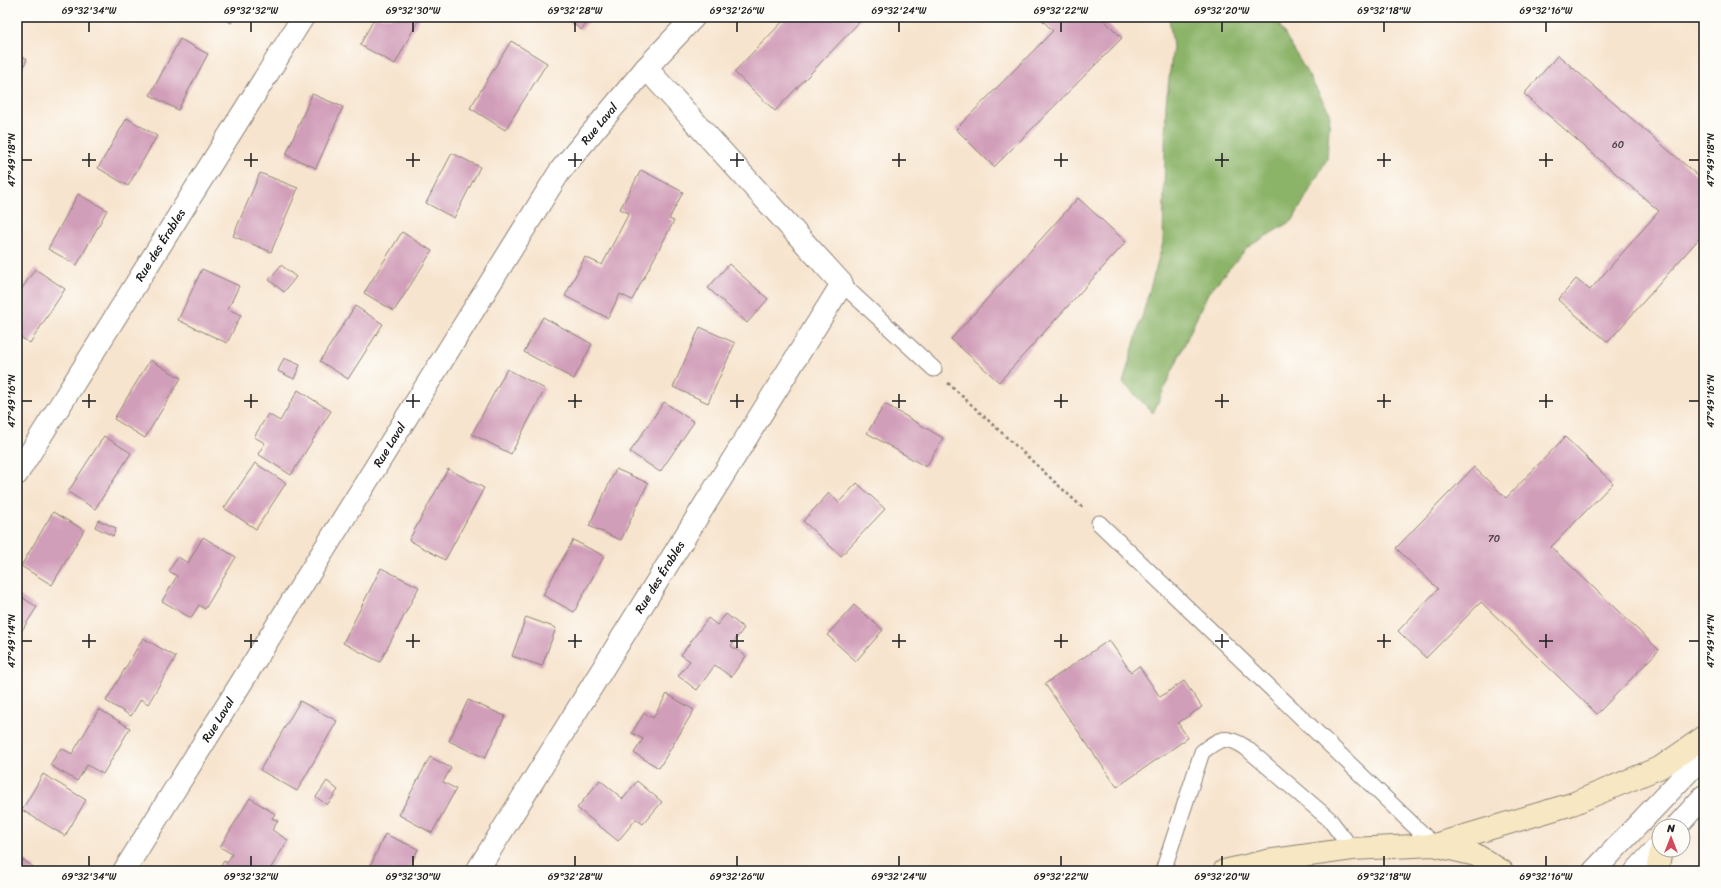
<svg xmlns="http://www.w3.org/2000/svg" width="1721" height="888" viewBox="0 0 1721 888" font-family="Sriracha,sans-serif">
<style>
.forest{fill:#8cb469;stroke:#546842}
.building{fill:#d19eb9}
.lines{fill:none;stroke-linecap:round;stroke-linejoin:round}
.lane-casing{stroke:#8a8075;stroke-width:17}
.street-casing{stroke:#8a8075;stroke-width:24}
.secondary-casing{stroke:#8a8075;stroke-width:24}
.path{stroke:#8a8075;stroke-width:2.5;stroke-dasharray:3 3;stroke-linecap:butt}
.lane{stroke:#fff;stroke-width:15}
.street{stroke:#fff;stroke-width:22}
.secondary{stroke:#f7e8c3;stroke-width:22}
.ticks{fill:none;stroke:#1c1c1c;stroke-width:1.5}
.labels{text-anchor:middle;dominant-baseline:central;stroke-width:3.5;stroke-linejoin:round;paint-order:stroke}
.number-label{font-size:10px;fill:#493c43}
.street-label{font-size:12px;fill:#1c1c1c;stroke:#fdfcf7}
.neatline{fill:none;stroke:#1c1c1c;stroke-width:1.5}
.ticks-label{font-size:10px;text-anchor:middle;fill:#1c1c1c}
</style>
<rect width="100%" height="100%" fill="#fdfcf7"/>
<filter id="ink" filterUnits="userSpaceOnUse"><feTurbulence type="fractalNoise" baseFrequency=".025" numOctaves="2"/><feDisplacementMap in="SourceGraphic" scale="8" xChannelSelector="R" yChannelSelector="G"/><feConvolveMatrix kernelMatrix="1 2 1 2 8 2 1 2 1" color-interpolation-filters="sRGB"/></filter>
<filter id="wash" filterUnits="userSpaceOnUse"><feTurbulence type="fractalNoise" baseFrequency=".012" numOctaves="4" result="noise"/><feDisplacementMap in="SourceGraphic" scale="16" xChannelSelector="R" yChannelSelector="G"/><feGaussianBlur stdDeviation="0.9" result="paint"/><feColorMatrix in="noise" values="0 0 0 0 0 0 0 0 0 0 0 0 0 0 0 0 0 1.4 0 .05"/><feComposite in="paint" operator="in"/></filter>
<g filter="url(#wash)">
<rect width="100%" height="100%" fill="#f7e4ce"/>
<path class="forest" d="M 1169,17 L 1275,17 L 1330,113 L 1327,159 L 1293,220 L 1248,247 L 1208,293 L 1153,413 L 1123,383 L 1163,243 L 1166,103 L 1173,47 Z"/>
<g id="blocks">
<g class="building">
<path d="M 222,17 L 235,17 L 231,23 Z"/>
<path d="M 375,17 L 420,17 L 395,64 L 360,45 Z"/>
<path d="M 565,17 L 592,17 L 581,30 Z"/>
<path d="M 787,17 L 864,17 L 775,111 L 734,72 Z"/>
<path d="M 1039,17 L 1101,17 L 1122,38 L 994,167 L 956,129 L 1053,31 Z"/>
<path d="M 180,39 L 208,54 L 178,110 L 150,95 Z"/>
<path d="M 511,41 L 547,63 L 505,130 L 470,108 Z"/>
<path d="M 17,55 L 27,59 L 17,81 Z"/>
<path d="M 1558,55 L 1704,181 L 1704,233 L 1608,342 L 1558,300 L 1576,279 L 1590,290 L 1659,211 L 1524,94 Z"/>
<path d="M 312,94 L 343,107 L 316,168 L 286,155 Z"/>
<path d="M 127,118 L 157,136 L 128,186 L 98,168 Z"/>
<path d="M 452,153 L 480,167 L 454,218 L 426,203 Z"/>
<path d="M 641,170 L 683,192 L 669,219 L 674,221 L 632,300 L 620,294 L 608,318 L 565,296 L 585,257 L 602,265 L 629,213 L 620,209 Z"/>
<path d="M 260,173 L 298,188 L 271,252 L 233,236 Z"/>
<path d="M 78,194 L 107,210 L 77,265 L 48,249 Z"/>
<path d="M 1078,198 L 1126,242 L 999,382 L 951,339 Z"/>
<path d="M 402,232 L 432,251 L 394,311 L 364,293 Z"/>
<path d="M 729,264 L 768,299 L 747,323 L 708,288 Z"/>
<path d="M 281,265 L 296,277 L 284,292 L 269,280 Z"/>
<path d="M 35,269 L 65,289 L 30,343 L 17,335 L 17,296 Z"/>
<path d="M 202,269 L 239,286 L 228,309 L 241,315 L 227,343 L 178,320 Z"/>
<path d="M 355,306 L 383,324 L 348,379 L 320,361 Z"/>
<path d="M 543,317 L 592,344 L 574,379 L 524,352 Z"/>
<path d="M 700,327 L 735,343 L 708,403 L 673,387 Z"/>
<path d="M 284,358 L 300,365 L 294,379 L 278,371 Z"/>
<path d="M 150,360 L 181,378 L 145,438 L 114,419 Z"/>
<path d="M 507,369 L 545,389 L 511,454 L 472,434 Z"/>
<path d="M 298,390 L 331,411 L 291,475 L 258,454 L 265,443 L 254,437 L 268,414 L 280,421 Z"/>
<path d="M 664,402 L 694,422 L 660,472 L 630,452 Z"/>
<path d="M 885,404 L 943,438 L 926,467 L 867,433 Z"/>
<path d="M 104,436 L 131,453 L 95,509 L 68,492 Z"/>
<path d="M 1565,437 L 1613,483 L 1551,547 L 1659,650 L 1597,714 L 1481,602 L 1426,658 L 1398,631 L 1438,589 L 1396,548 L 1474,467 L 1506,498 Z"/>
<path d="M 255,463 L 286,483 L 256,529 L 224,508 Z"/>
<path d="M 448,469 L 484,488 L 445,560 L 409,540 Z"/>
<path d="M 616,469 L 648,483 L 621,540 L 589,526 Z"/>
<path d="M 857,483 L 885,509 L 841,556 L 803,521 L 829,493 L 839,502 Z"/>
<path d="M 53,512 L 84,530 L 52,585 L 21,566 Z"/>
<path d="M 98,520 L 116,528 L 113,536 L 95,527 Z"/>
<path d="M 203,537 L 236,557 L 205,609 L 199,605 L 191,618 L 162,601 L 177,576 L 169,571 L 178,557 L 188,563 Z"/>
<path d="M 573,540 L 604,556 L 574,612 L 543,595 Z"/>
<path d="M 381,568 L 419,587 L 380,662 L 343,643 Z"/>
<path d="M 17,594 L 37,607 L 17,638 Z"/>
<path d="M 854,605 L 883,630 L 856,661 L 827,635 Z"/>
<path d="M 726,614 L 744,628 L 731,646 L 746,656 L 731,677 L 715,665 L 697,690 L 678,676 L 690,661 L 681,655 L 708,618 L 717,625 Z"/>
<path d="M 526,617 L 556,628 L 542,666 L 512,656 Z"/>
<path d="M 143,638 L 176,657 L 148,704 L 141,699 L 131,716 L 106,701 Z"/>
<path d="M 1109,640 L 1131,672 L 1139,666 L 1160,697 L 1184,681 L 1202,707 L 1178,723 L 1188,738 L 1117,787 L 1045,684 Z"/>
<path d="M 667,694 L 694,710 L 659,768 L 634,753 L 643,739 L 632,733 L 644,713 L 653,718 Z"/>
<path d="M 468,700 L 505,716 L 485,758 L 449,741 Z"/>
<path d="M 300,701 L 337,721 L 297,791 L 260,770 Z"/>
<path d="M 99,709 L 130,728 L 103,774 L 87,765 L 77,781 L 50,765 L 61,748 L 72,754 Z"/>
<path d="M 430,757 L 451,768 L 443,782 L 456,789 L 432,833 L 399,815 Z"/>
<path d="M 43,774 L 86,800 L 65,836 L 22,810 Z"/>
<path d="M 600,780 L 623,799 L 637,781 L 662,802 L 643,824 L 636,819 L 618,841 L 577,808 Z"/>
<path d="M 327,781 L 338,790 L 327,805 L 316,797 Z"/>
<path d="M 250,798 L 275,814 L 272,818 L 278,821 L 272,830 L 288,840 L 269,871 L 218,871 L 224,861 L 227,863 L 232,854 L 220,847 Z"/>
<path d="M 385,834 L 418,849 L 408,871 L 368,871 Z"/>
<path d="M 17,856 L 35,868 L 32,871 L 17,871 Z"/>
</g>
</g>
</g>
<g filter="url(#ink)">
<use href="#blocks" fill-opacity="0" stroke="#8a8075" stroke-width="1"/>
<g class="lines">
<defs>
<g id="lane">
<path d="M 842,284 L 934,369"/>
<path d="M 1099,523 L 1434,845"/>
<path d="M 1163,871 L 1202,752 C 1219,738 1226,735 1245,747 L 1329,819 L 1352,849"/>
</g>
<g id="street">
<path id="s1" d="M 17,474 L 303,17"/>
<path d="M 1677,826 L 1704,796"/>
<path id="s2" d="M 124,871 L 560,171 L 646,68 L 694,17"/>
<path id="s3" d="M 477,871 L 842,284 L 646,68"/>
<path d="M 1594,871 L 1704,755"/>
<path d="M 1636,871 L 1659,846"/>
</g>
<g id="secondary">
<path d="M 1434,845 L 1572,804 L 1661,767 L 1704,737"/>
<path d="M 1224,871 L 1267,861 L 1352,849 L 1434,845 L 1476,855 L 1502,871"/>
<path d="M 1657,871 L 1661,850"/>
</g>
</defs>
<use href="#lane" class="lane-casing"/>
<use href="#street" class="street-casing"/>
<use href="#secondary" class="secondary-casing"/>
<path class="path" d="M 948,383 L 1084,509"/>
<use href="#lane" class="lane"/>
<use href="#street" class="street"/>
<use href="#secondary" class="secondary"/>
</g>
</g>
<path class="ticks" d="M 89,22 L 89,32M 251,22 L 251,32M 413,22 L 413,32M 575,22 L 575,32M 737,22 L 737,32M 899,22 L 899,32M 1061,22 L 1061,32M 1222,22 L 1222,32M 1384,22 L 1384,32M 1546,22 L 1546,32M 89,153 L 89,167M 251,153 L 251,167M 413,153 L 413,167M 575,153 L 575,167M 737,153 L 737,167M 899,153 L 899,167M 1061,153 L 1061,167M 1222,153 L 1222,167M 1384,153 L 1384,167M 1546,153 L 1546,167M 22,160 L 32,160M 82,160 L 96,160M 244,160 L 258,160M 406,160 L 420,160M 568,160 L 582,160M 730,160 L 744,160M 892,160 L 906,160M 1054,160 L 1068,160M 1215,160 L 1229,160M 1377,160 L 1391,160M 1539,160 L 1553,160M 1689,160 L 1699,160M 89,394 L 89,408M 251,394 L 251,408M 413,394 L 413,408M 575,394 L 575,408M 737,394 L 737,408M 899,394 L 899,408M 1061,394 L 1061,408M 1222,394 L 1222,408M 1384,394 L 1384,408M 1546,394 L 1546,408M 22,401 L 32,401M 82,401 L 96,401M 244,401 L 258,401M 406,401 L 420,401M 568,401 L 582,401M 730,401 L 744,401M 892,401 L 906,401M 1054,401 L 1068,401M 1215,401 L 1229,401M 1377,401 L 1391,401M 1539,401 L 1553,401M 1689,401 L 1699,401M 89,634 L 89,648M 251,634 L 251,648M 413,634 L 413,648M 575,634 L 575,648M 737,634 L 737,648M 899,634 L 899,648M 1061,634 L 1061,648M 1222,634 L 1222,648M 1384,634 L 1384,648M 1546,634 L 1546,648M 22,641 L 32,641M 82,641 L 96,641M 244,641 L 258,641M 406,641 L 420,641M 568,641 L 582,641M 730,641 L 744,641M 892,641 L 906,641M 1054,641 L 1068,641M 1215,641 L 1229,641M 1377,641 L 1391,641M 1539,641 L 1553,641M 1689,641 L 1699,641M 89,856 L 89,866M 251,856 L 251,866M 413,856 L 413,866M 575,856 L 575,866M 737,856 L 737,866M 899,856 L 899,866M 1061,856 L 1061,866M 1222,856 L 1222,866M 1384,856 L 1384,866M 1546,856 L 1546,866"/>
<g class="labels">
<g class="number-label">
<text x="1618" y="145">60</text>
<text x="1494" y="539">70</text>
</g>
<g class="street-label">
<text stroke="none"><textPath href="#s2" startOffset="886">Rue Laval</textPath></text>
<text stroke="none"><textPath href="#s1" startOffset="270">Rue des Érables</textPath></text>
<text stroke="none"><textPath href="#s2" startOffset="502">Rue Laval</textPath></text>
<text stroke="none"><textPath href="#s3" startOffset="346">Rue des Érables</textPath></text>
<text stroke="none"><textPath href="#s2" startOffset="178">Rue Laval</textPath></text>
</g>
</g>
<rect width="1721" height="888" fill="none" stroke="#fdfcf7" stroke-width="44"/>
<g transform="translate(1671 838)"><circle r="19" fill="#fdfcf7" stroke="#a3a29f"/>
<path d="M0-3L7 15L0 10L-7 15Z" fill="#d1495b"/>
<text y="-6" font-size="11" font-weight="bold" text-anchor="middle" fill="#1c1c1c">N</text>
</g>
<rect x="22" y="22" width="1677" height="844" class="neatline"/>
<g class="ticks-label">
<text x="89" y="14">69°32'34"W</text>
<text x="251" y="14">69°32'32"W</text>
<text x="413" y="14">69°32'30"W</text>
<text x="575" y="14">69°32'28"W</text>
<text x="737" y="14">69°32'26"W</text>
<text x="899" y="14">69°32'24"W</text>
<text x="1061" y="14">69°32'22"W</text>
<text x="1222" y="14">69°32'20"W</text>
<text x="1384" y="14">69°32'18"W</text>
<text x="1546" y="14">69°32'16"W</text>
<text transform="translate(11 160) rotate(-90)" y="4">47°49'18"N</text>
<text transform="translate(1710 160) rotate(-90)" y="4">47°49'18"N</text>
<text transform="translate(11 401) rotate(-90)" y="4">47°49'16"N</text>
<text transform="translate(1710 401) rotate(-90)" y="4">47°49'16"N</text>
<text transform="translate(11 641) rotate(-90)" y="4">47°49'14"N</text>
<text transform="translate(1710 641) rotate(-90)" y="4">47°49'14"N</text>
<text x="89" y="880">69°32'34"W</text>
<text x="251" y="880">69°32'32"W</text>
<text x="413" y="880">69°32'30"W</text>
<text x="575" y="880">69°32'28"W</text>
<text x="737" y="880">69°32'26"W</text>
<text x="899" y="880">69°32'24"W</text>
<text x="1061" y="880">69°32'22"W</text>
<text x="1222" y="880">69°32'20"W</text>
<text x="1384" y="880">69°32'18"W</text>
<text x="1546" y="880">69°32'16"W</text>
</g>
</svg>
